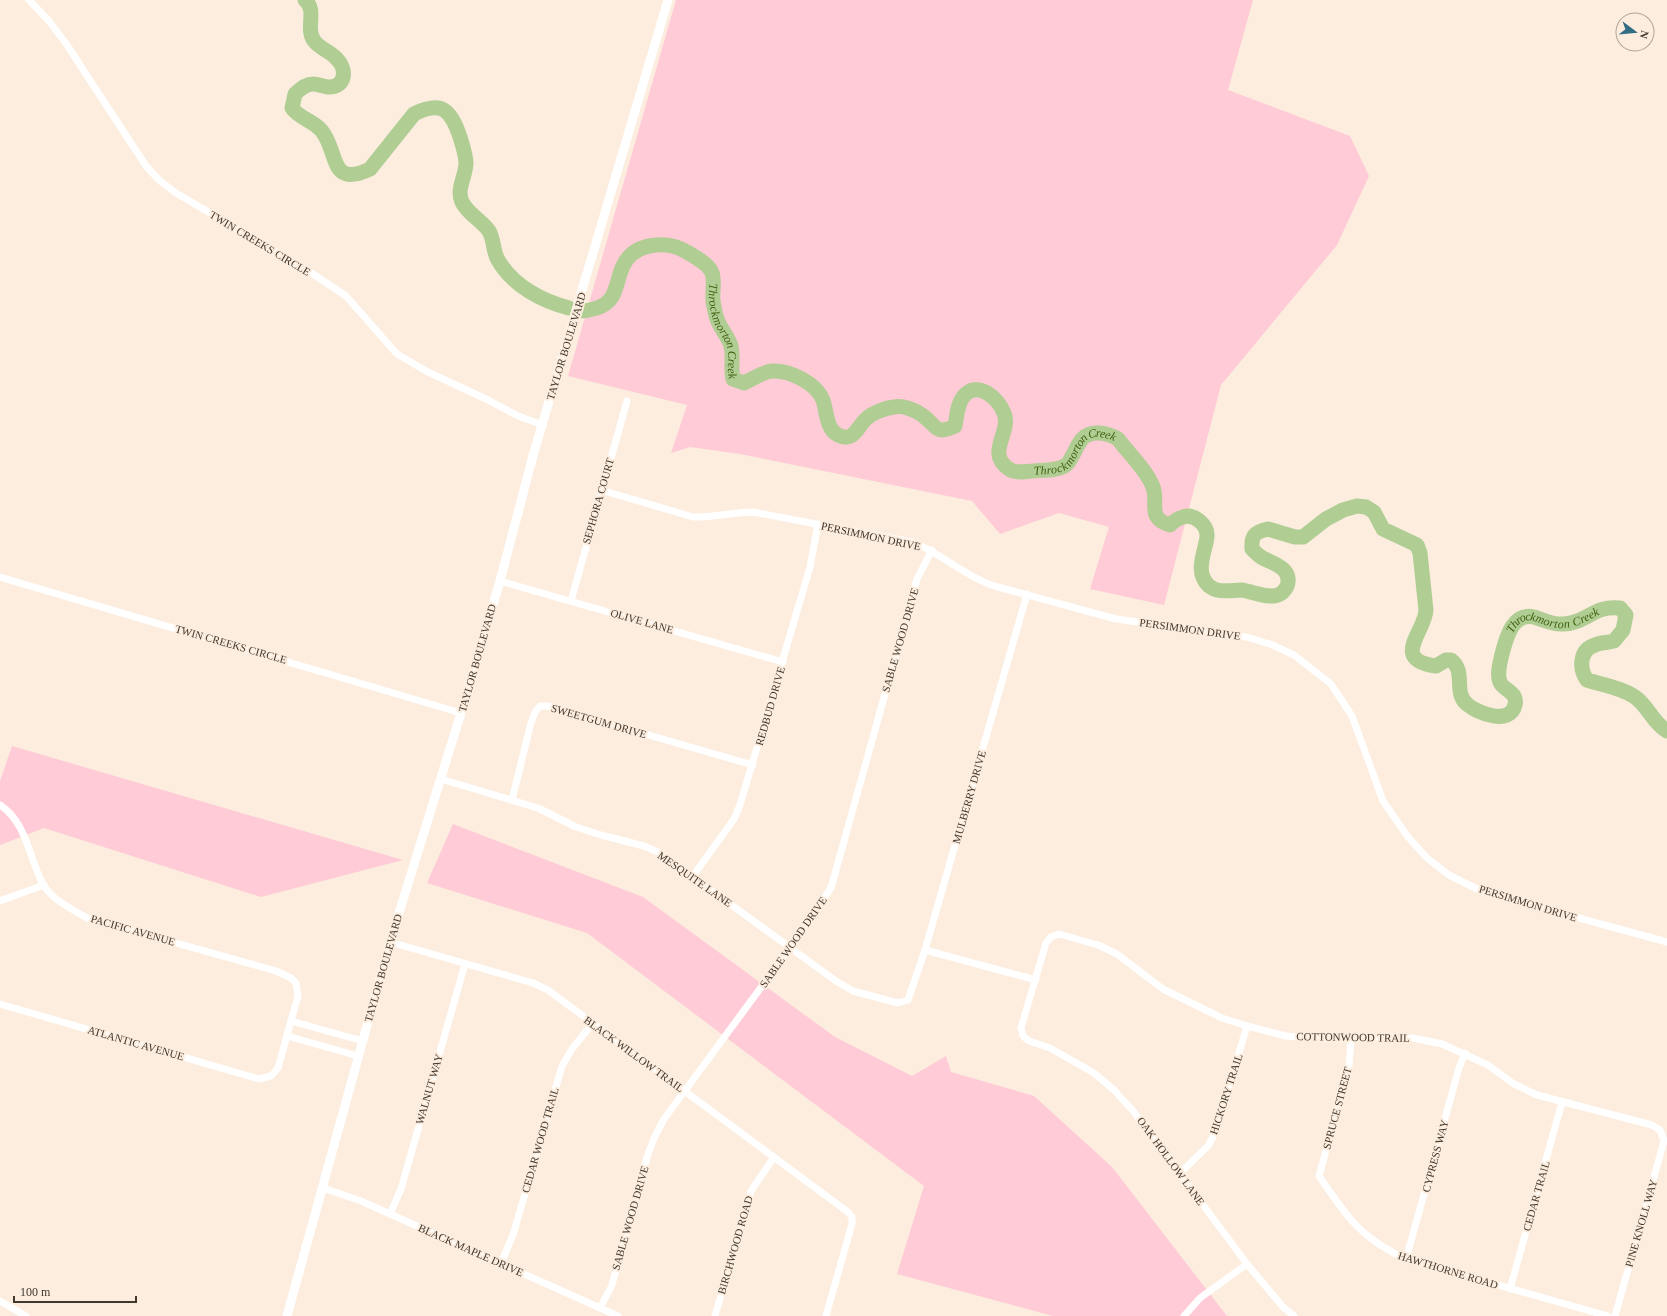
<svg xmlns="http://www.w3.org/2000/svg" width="1667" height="1316" viewBox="0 0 1667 1316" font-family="Georgia,serif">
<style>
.green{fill:#ffcbd7}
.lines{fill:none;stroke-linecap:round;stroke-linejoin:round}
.river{stroke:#b0cd94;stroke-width:15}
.minor{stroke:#fff;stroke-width:7}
.tertiary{stroke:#fff;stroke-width:9}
.labels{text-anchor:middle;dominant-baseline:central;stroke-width:4;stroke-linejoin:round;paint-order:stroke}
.street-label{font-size:11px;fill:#41382e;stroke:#fcedde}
.water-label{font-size:12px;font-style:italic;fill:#406210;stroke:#fcedde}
</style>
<rect width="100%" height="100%" fill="#fcedde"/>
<g class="green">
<path d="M 676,0 L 1253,0 L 1228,90 L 1350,136 L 1369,176 L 1337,245 L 1221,385 L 1164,605 L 1090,589 L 1109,527 L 1059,513 L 1000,534 L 972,501 L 740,454 L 690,447 L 671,453 L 687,405 L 568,376 Z"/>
<path d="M 12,746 L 403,860 L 261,897 L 44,828 L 0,845 L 0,781 Z"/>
<path d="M 453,824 L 643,897 L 835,1037 L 912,1076 L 946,1056 L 951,1072 L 1034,1096 L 1112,1167 L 1227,1316 L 1053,1316 L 897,1274 L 924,1186 L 587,933 L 427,883 Z"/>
</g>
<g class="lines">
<g class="river">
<path d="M 305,0 C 318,11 304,29 315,42 C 321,49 331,52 337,59 C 347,69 346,87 329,87 C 324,87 318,84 313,84 C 306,84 300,89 295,94 L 292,108 C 299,118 313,121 321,130 C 339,150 328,189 370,169 L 414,114 C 442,100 451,110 460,137 C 462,144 466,155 466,163 C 466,176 456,189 462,202 C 467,213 482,221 489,231 C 494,239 493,252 498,260 C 513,286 542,301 569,308"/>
<path id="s1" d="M 579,311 C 586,311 591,310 597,308 C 618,301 615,283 623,266 C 634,242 667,240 687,252 C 695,257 709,264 712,273 C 715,281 712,292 713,301 C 714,307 715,313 717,319 C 720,328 728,336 731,346 C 734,358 730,368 733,379 L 744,383 C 753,379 762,372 772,371 C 790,370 816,383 823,400 C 827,412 826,429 838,435 C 854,443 857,427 866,419 C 872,413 885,408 894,407 C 903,405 915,410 922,415 C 937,425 934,436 955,426 C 957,416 957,405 963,397 C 977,379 998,398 1004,413 C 1012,432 985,453 1009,469 C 1016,474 1026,471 1033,471 C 1043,470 1058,471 1066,465 C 1069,463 1072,456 1074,453 C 1076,448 1079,443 1082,439 C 1091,429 1108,433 1118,439 C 1129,454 1146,469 1153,487 C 1159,503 1146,518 1170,525 C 1173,522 1178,518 1183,517 C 1194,513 1208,525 1207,537 C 1205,553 1194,572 1209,586 C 1211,587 1215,590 1217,590 C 1225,592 1234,590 1241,590 C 1252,591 1270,600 1280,594 C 1284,592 1288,586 1288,582 C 1290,567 1271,563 1261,557 C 1258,555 1255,552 1252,549 C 1251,535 1255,532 1268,529 L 1295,537 L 1303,537 L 1326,519 L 1343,510 L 1357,506 L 1366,507 L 1374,512 L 1383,529 L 1417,545 L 1420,553 L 1426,610 C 1425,632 1390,660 1436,666 L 1446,660 L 1451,660 C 1467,672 1452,693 1468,705 C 1478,713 1510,726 1515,705 C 1518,693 1506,691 1501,684 C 1496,676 1500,663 1502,654 C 1506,639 1512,612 1534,617 C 1544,620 1553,625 1563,624 C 1587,623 1594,605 1620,608 L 1626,615 L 1623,630 L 1614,641 C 1608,643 1601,642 1595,645 C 1579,650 1579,669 1587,680 C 1603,685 1622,688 1635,697 C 1648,706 1653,723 1667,731"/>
</g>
<g class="minor">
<path d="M 29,0 L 49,21 L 65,42 L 146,166 L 159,180 L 176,193 L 307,270 L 346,296 L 397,354 L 426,371 L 488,400 L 518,416 L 543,425"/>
<path d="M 601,490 L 693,517 C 713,518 733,512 753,512 L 912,542 C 941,553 964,576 994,586 L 1116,619 L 1246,637 L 1270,644 L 1294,655 L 1331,684 L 1352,716 L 1383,801 L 1408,837 L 1427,858 L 1449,875 L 1483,892 L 1667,942"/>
<path d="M 0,577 L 461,713"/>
<path d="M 500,581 L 783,662"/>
<path d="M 571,601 L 627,401"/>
<path d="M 441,779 L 538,808 L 576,827 L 601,835 L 644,846 L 660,853 L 836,981 L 853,991 L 898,1003 L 908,1000 L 925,950 L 1027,594"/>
<path d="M 512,800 L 531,723 L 535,712 L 540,706 L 548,706 L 753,765"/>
<path d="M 0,805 C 28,824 28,857 43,884 C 52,900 72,909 87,918 L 276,971 L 291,978 L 296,983 L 298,996 L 278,1068 L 271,1076 L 259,1079 L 0,1004"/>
<path d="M 693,876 L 734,819 L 740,805 L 810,567 L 818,524"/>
<path d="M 0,901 L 44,885"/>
<path d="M 390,942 L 533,983 L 548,990 L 848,1212 L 852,1217 L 852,1224 L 826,1316"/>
<path d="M 925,950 L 1036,980"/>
<path d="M 291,1021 L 363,1041"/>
<path d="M 287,1036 L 358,1056"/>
<path d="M 1351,1039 L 1349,1067 L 1319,1176 C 1347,1217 1360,1238 1406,1259 L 1608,1316"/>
<path d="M 1179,1174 L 1208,1146 L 1215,1133 L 1247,1026"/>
<path d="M 323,1188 L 361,1201 L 618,1316"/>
<path d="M 390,1214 L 401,1189 L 465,964"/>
<path d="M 1406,1259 L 1459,1068 L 1465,1053"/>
<path d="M 501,1263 L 513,1235 L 562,1066 L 572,1049 L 593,1023"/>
<path d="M 1510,1289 L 1562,1102"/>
<path d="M 0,1301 L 26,1316"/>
<path d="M 600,1308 L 612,1285 L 648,1154 L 655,1136 L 664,1119 L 790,948 L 831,888 L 917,579 L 932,550"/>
<path d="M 715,1316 L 751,1191 L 774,1157"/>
<path d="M 1184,1316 L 1200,1298 L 1247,1264"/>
<path d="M 1294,1316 L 1283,1307 L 1247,1264 L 1134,1112 L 1114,1090 L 1094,1073 L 1050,1048 L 1029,1041 L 1023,1036 L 1021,1028 L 1046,943 L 1051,937 L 1059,934 L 1098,945 L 1117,954 L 1163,989 L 1222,1018 L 1247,1026 L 1286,1036 L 1320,1039 L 1351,1039 L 1387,1037 L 1413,1038 L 1442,1044 L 1488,1065 L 1514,1084 L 1537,1095 L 1652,1125 L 1660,1130 L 1664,1141 L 1615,1316"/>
</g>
<path class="tertiary" d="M 287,1316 L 390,942 L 461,713 L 500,581 L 534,452 L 668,0"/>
</g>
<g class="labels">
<g class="street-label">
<text transform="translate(260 243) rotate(31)">TWIN CREEKS CIRCLE</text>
<text transform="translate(566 346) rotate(-73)">TAYLOR BOULEVARD</text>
<text transform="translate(598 501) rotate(-74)">SEPHORA COURT</text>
<text transform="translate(871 536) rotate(12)">PERSIMMON DRIVE</text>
<text transform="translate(642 621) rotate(16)">OLIVE LANE</text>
<text transform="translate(1190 629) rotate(8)">PERSIMMON DRIVE</text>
<text transform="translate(900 640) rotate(-74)">SABLE WOOD DRIVE</text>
<text transform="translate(231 644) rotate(16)">TWIN CREEKS CIRCLE</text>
<text transform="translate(477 658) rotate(-74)">TAYLOR BOULEVARD</text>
<text transform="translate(770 706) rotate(-74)">REDBUD DRIVE</text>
<text transform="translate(599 721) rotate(16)">SWEETGUM DRIVE</text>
<text transform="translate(969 797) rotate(-74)">MULBERRY DRIVE</text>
<text transform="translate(695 879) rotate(35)">MESQUITE LANE</text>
<text transform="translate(1528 903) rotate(17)">PERSIMMON DRIVE</text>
<text transform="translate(133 930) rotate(16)">PACIFIC AVENUE</text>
<text transform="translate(793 942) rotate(-55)">SABLE WOOD DRIVE</text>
<text transform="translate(383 968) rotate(-74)">TAYLOR BOULEVARD</text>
<text transform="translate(1353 1037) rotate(1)">COTTONWOOD TRAIL</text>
<text transform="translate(136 1043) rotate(16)">ATLANTIC AVENUE</text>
<text transform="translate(634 1054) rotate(36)">BLACK WILLOW TRAIL</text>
<text transform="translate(429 1089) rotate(-74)">WALNUT WAY</text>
<text transform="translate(1226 1094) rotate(-72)">HICKORY TRAIL</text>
<text transform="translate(1337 1108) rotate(-75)">SPRUCE STREET</text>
<text transform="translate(540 1140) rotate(-74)">CEDAR WOOD TRAIL</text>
<text transform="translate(1435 1156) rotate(-75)">CYPRESS WAY</text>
<text transform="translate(1171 1161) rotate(54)">OAK HOLLOW LANE</text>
<text transform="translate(1536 1196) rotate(-74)">CEDAR TRAIL</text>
<text transform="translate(630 1218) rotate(-74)">SABLE WOOD DRIVE</text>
<text transform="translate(1641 1223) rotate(-74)">PINE KNOLL WAY</text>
<text transform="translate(735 1245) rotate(-74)">BIRCHWOOD ROAD</text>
<text transform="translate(471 1250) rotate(24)">BLACK MAPLE DRIVE</text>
<text transform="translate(1448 1270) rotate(17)">HAWTHORNE ROAD</text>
</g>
<g class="water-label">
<text stroke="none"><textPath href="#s1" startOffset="237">Throckmorton Creek</textPath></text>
<text stroke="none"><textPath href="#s1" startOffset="786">Throckmorton Creek</textPath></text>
<text stroke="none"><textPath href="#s1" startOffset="1783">Throckmorton Creek</textPath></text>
</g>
</g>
<g transform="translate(1635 32) rotate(106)"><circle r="19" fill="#fcedde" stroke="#b1a598"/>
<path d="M0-3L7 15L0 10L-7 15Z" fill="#316e84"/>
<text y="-6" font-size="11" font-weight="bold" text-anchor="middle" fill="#41382e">N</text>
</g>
<path d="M14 1296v6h122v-6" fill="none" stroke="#41382e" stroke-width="2"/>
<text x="20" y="1296" font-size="12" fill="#41382e" stroke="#fcedde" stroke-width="3" paint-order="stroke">100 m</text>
</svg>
